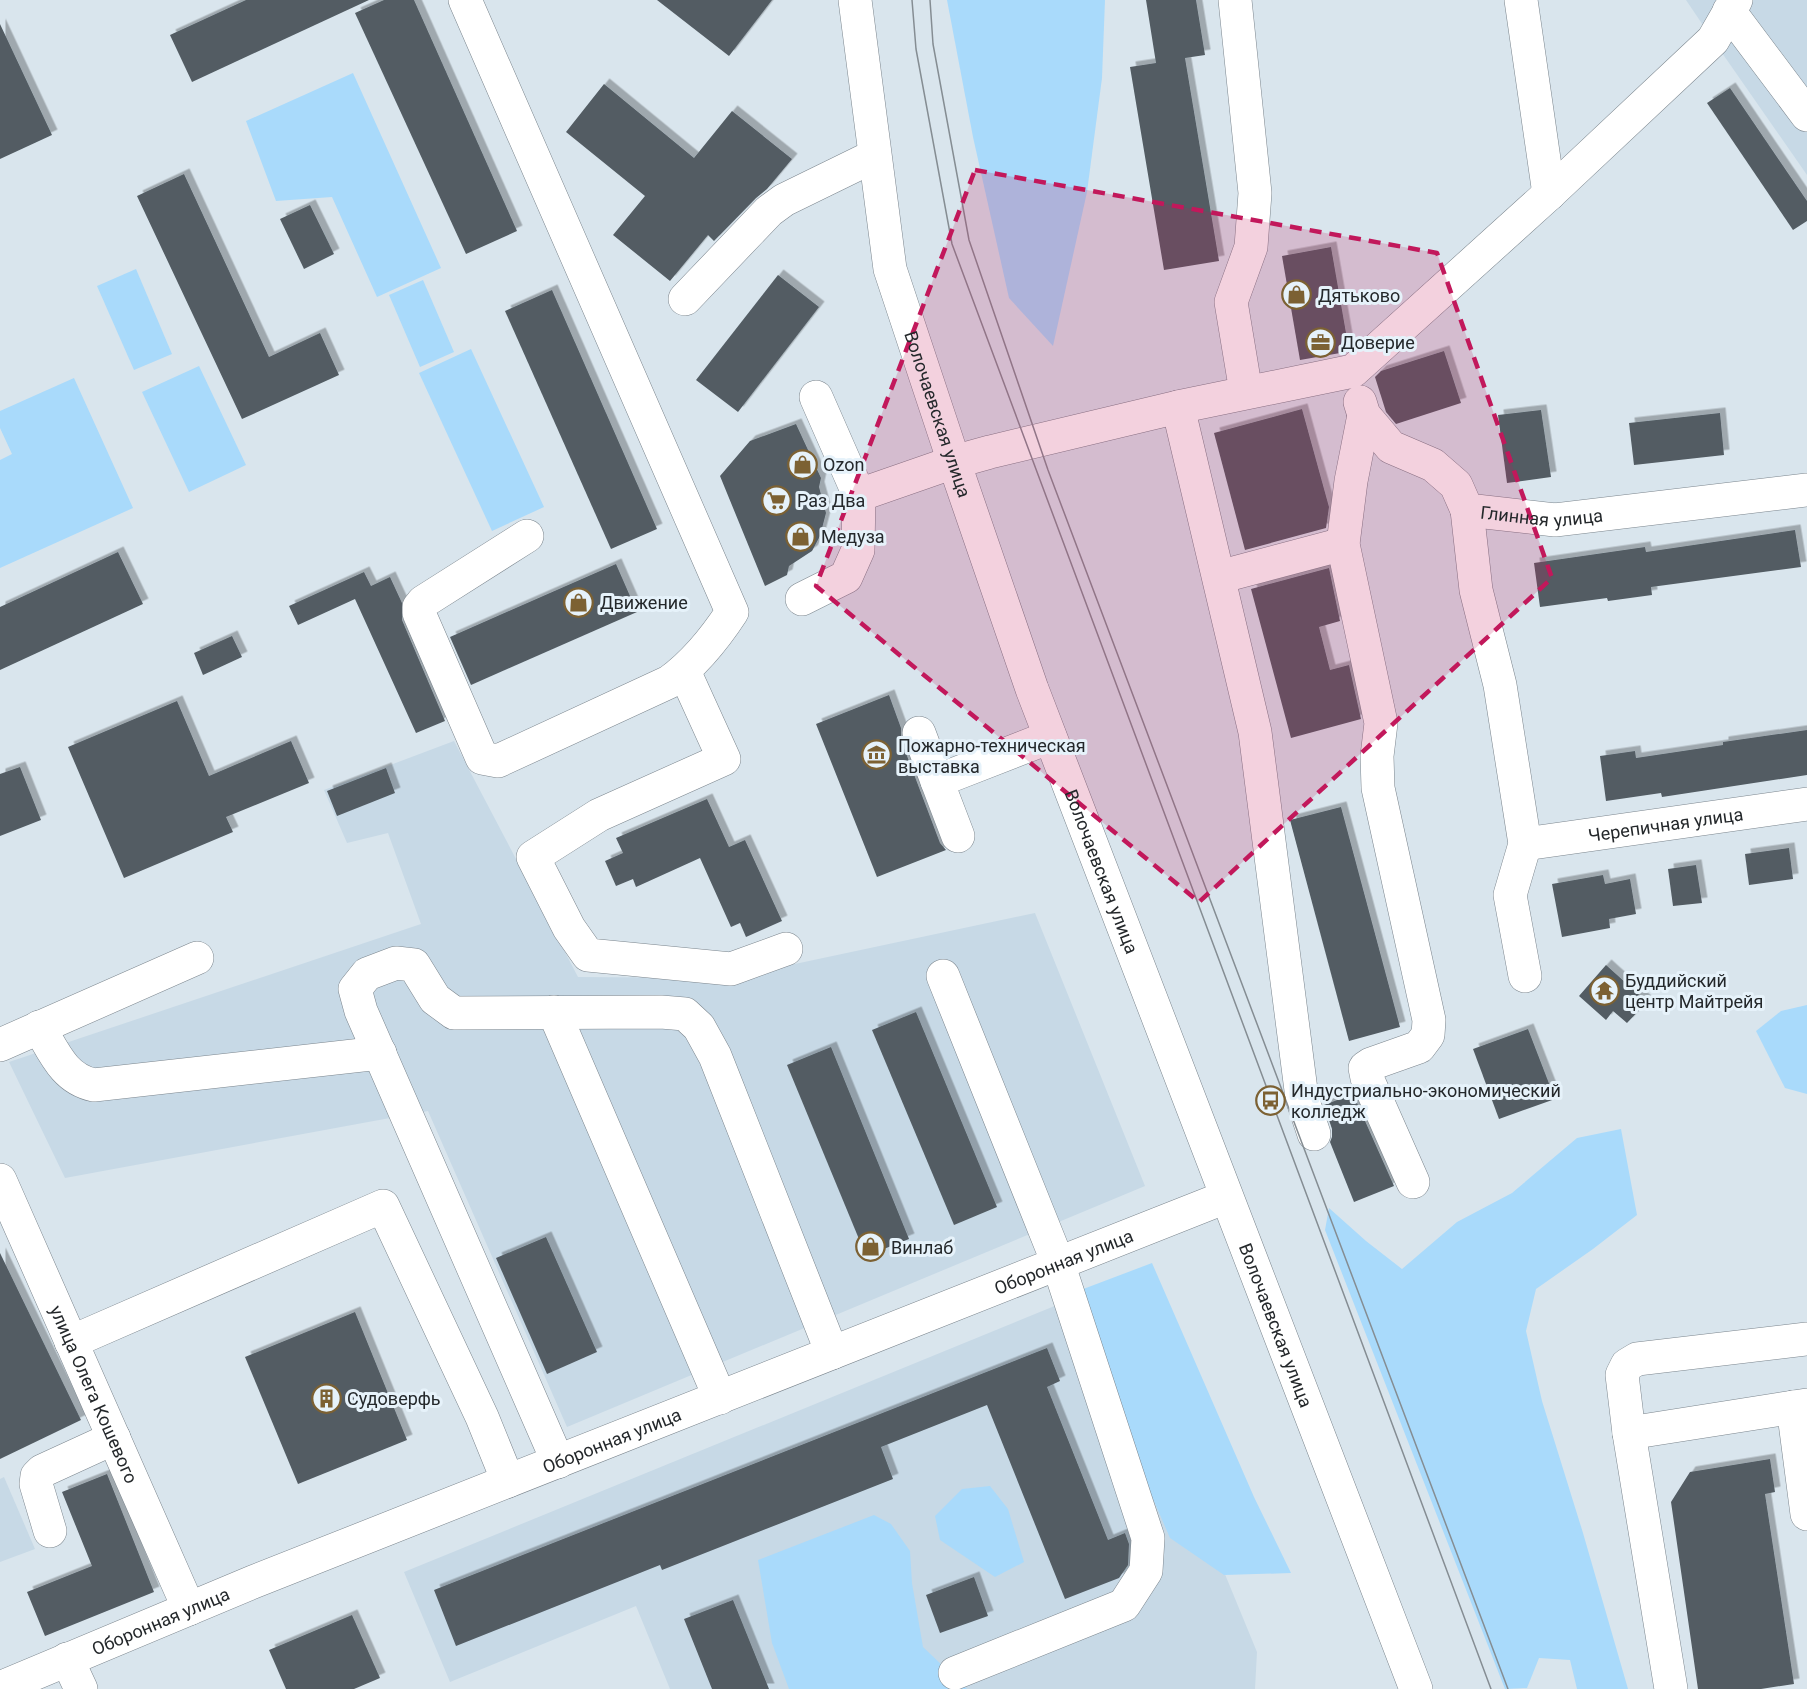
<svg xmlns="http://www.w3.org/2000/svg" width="1807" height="1689" viewBox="0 0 1807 1689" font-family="Roboto,sans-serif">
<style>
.built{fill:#c7d9e6}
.green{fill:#a9dafb}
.building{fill:#525c63;filter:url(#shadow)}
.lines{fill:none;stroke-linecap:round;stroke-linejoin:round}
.minor-casing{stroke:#7b858d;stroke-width:34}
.major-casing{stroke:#7b858d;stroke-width:34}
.minor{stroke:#fff;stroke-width:33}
.major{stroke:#fff;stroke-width:33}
.tram{stroke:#858d93;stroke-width:1.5}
.marked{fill:#c2185b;fill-opacity:0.2;stroke:#c2185b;stroke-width:4.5;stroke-dasharray:12 8;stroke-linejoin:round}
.labels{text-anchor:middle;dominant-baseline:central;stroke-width:6;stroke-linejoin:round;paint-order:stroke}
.poi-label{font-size:18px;fill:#24282b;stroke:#e6f2fa;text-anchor:start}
.street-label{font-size:18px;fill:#24282b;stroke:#e6f2fa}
</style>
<defs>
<filter id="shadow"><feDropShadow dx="5.5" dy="-5.5" stdDeviation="0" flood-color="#0004"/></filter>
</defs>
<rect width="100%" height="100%" fill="#d9e5ed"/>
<g class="built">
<path d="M 1686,0 L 1807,0 L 1807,175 L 1713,40 Z"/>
<path d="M 454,741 L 578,977 L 729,978 L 1035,913 L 1145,1186 L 567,1427 L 428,1111 L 65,1178 L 9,1062 L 421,924 L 388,833 L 347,843 L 324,790 Z"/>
<path d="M 1106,1285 L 1257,1652 L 1255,1689 L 670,1689 L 636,1606 L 450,1682 L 404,1572 Z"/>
<path d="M 4,1477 L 35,1549 L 0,1562 L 0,1479 Z"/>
</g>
<g class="green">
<path d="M 947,0 L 1105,0 L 1102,78 L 1087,192 L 1053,346 L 1009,298 L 973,137 Z"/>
<path d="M 353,73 L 441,268 L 377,297 L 332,197 L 276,201 L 246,121 Z"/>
<path d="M 136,269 L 172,354 L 134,370 L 97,286 Z"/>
<path d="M 423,280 L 454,352 L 420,367 L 389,295 Z"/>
<path d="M 471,349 L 544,507 L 492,531 L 419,373 Z"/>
<path d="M 199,366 L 246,465 L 189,492 L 142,392 Z"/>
<path d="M 74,378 L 133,508 L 0,568 L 0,460 L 12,454 L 0,428 L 0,411 Z"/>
<path d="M 1807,1005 L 1807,1094 L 1785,1088 L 1756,1031 L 1781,1011 Z"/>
<path d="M 1621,1129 L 1637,1215 L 1593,1249 L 1536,1289 L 1526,1331 L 1542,1401 L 1583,1533 L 1628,1689 L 1577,1689 L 1570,1660 L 1539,1658 L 1527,1688 L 1505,1689 L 1325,1230 L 1329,1208 L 1366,1241 L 1402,1269 L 1457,1222 L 1512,1193 L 1577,1138 Z"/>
<path d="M 1152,1263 L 1254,1497 L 1291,1573 L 1224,1575 L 1170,1538 L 1131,1448 L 1078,1291 Z"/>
<path d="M 990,1486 L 1008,1509 L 1024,1562 L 995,1577 L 940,1540 L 935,1516 L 962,1489 Z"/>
<path d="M 874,1515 L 891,1524 L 910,1551 L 912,1583 L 923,1647 L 967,1689 L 789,1689 L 772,1643 L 758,1560 Z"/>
</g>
<g class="building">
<path d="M 246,0 L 369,0 L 192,82 L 170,35 Z"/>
<path d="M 384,0 L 414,0 L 517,231 L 466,254 L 355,13 Z"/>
<path d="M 657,0 L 772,0 L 729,56 Z"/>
<path d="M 1146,0 L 1196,0 L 1205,55 L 1185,58 L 1219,261 L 1164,270 L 1130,67 L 1156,63 Z"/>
<path d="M 0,24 L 52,135 L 0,159 Z"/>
<path d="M 604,84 L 694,158 L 732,111 L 792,159 L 767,189 L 756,198 L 714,241 L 708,235 L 670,281 L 613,235 L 645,196 L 566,132 Z"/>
<path d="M 1730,88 L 1807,201 L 1807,221 L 1793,230 L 1707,103 Z"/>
<path d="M 184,174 L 269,357 L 320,333 L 339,375 L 242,419 L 137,196 Z"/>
<path d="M 310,205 L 334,254 L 304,269 L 280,219 Z"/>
<path d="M 1331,247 L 1349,350 L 1346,352 L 1300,360 L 1282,256 Z"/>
<path d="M 778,275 L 819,307 L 738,412 L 696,380 Z"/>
<path d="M 552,290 L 657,529 L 611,549 L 505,311 Z"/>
<path d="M 1444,351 L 1461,403 L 1396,424 L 1386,412 L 1375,377 L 1381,371 Z"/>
<path d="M 1302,409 L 1329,507 L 1326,528 L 1245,550 L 1214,433 Z"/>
<path d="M 1541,410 L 1551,477 L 1507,483 L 1498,415 Z"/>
<path d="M 1720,413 L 1724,455 L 1634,465 L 1629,423 Z"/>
<path d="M 796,424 L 821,478 L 819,487 L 826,513 L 820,536 L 812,551 L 789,566 L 787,575 L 765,586 L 720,476 L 750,441 Z"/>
<path d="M 1795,530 L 1801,567 L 1651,587 L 1652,595 L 1608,601 L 1607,598 L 1540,607 L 1534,563 L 1645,547 L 1646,552 Z"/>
<path d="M 118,552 L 143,604 L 0,670 L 0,607 Z"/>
<path d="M 616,564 L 637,612 L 471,685 L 450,637 Z"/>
<path d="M 1329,568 L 1340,621 L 1319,627 L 1330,670 L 1349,665 L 1361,719 L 1291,738 L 1251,589 Z"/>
<path d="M 364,572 L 371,586 L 390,577 L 402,603 L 402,620 L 445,721 L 416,733 L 355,599 L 298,625 L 289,606 Z"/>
<path d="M 232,636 L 242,657 L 203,675 L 194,653 Z"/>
<path d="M 889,695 L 901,728 L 901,740 L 940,843 L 946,850 L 877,877 L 816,724 Z"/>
<path d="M 177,701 L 209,776 L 291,741 L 309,783 L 226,817 L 233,832 L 124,878 L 68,747 Z"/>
<path d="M 1807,730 L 1807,775 L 1662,797 L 1661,793 L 1606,801 L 1600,756 L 1635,751 L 1636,758 L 1723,745 L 1723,742 Z"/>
<path d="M 20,767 L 41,820 L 0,836 L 0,774 Z"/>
<path d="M 386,768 L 395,793 L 337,816 L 327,791 Z"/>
<path d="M 707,799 L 729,847 L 745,840 L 782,921 L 746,937 L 740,923 L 731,927 L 700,858 L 636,887 L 633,879 L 616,886 L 605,861 L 623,853 L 616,838 Z"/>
<path d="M 1341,807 L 1400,1027 L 1349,1041 L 1290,820 Z"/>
<path d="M 1789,848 L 1793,879 L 1749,885 L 1745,854 Z"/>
<path d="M 1696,865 L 1702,903 L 1673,906 L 1668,869 Z"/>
<path d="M 1603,875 L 1605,884 L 1630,879 L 1636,914 L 1609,919 L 1610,928 L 1562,937 L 1552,884 Z"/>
<path d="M 1606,965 L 1647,1002 L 1627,1023 L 1613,1011 L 1606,1020 L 1579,996 Z"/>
<path d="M 916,1012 L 997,1207 L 954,1225 L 872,1030 Z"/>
<path d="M 1528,1029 L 1555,1099 L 1499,1119 L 1473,1049 Z"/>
<path d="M 831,1047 L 909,1239 L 866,1256 L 787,1065 Z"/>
<path d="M 1353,1094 L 1394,1186 L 1354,1202 L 1330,1142 L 1332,1137 L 1332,1129 L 1324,1105 Z"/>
<path d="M 546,1237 L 597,1352 L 547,1374 L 496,1258 Z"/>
<path d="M 0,1253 L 81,1420 L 0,1459 Z"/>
<path d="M 355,1312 L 407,1440 L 298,1484 L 245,1357 Z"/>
<path d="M 1047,1348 L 1060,1381 L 1047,1387 L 1108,1540 L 1125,1533 L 1129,1544 L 1128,1565 L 1119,1578 L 1065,1599 L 987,1405 L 881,1447 L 893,1479 L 662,1570 L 660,1565 L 456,1646 L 434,1590 Z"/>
<path d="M 1770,1459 L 1775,1492 L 1765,1494 L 1794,1684 L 1761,1689 L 1698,1689 L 1671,1502 L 1690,1472 Z"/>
<path d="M 107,1474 L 154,1592 L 45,1636 L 27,1592 L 92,1566 L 62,1492 Z"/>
<path d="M 974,1577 L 988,1616 L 940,1633 L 926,1595 Z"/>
<path d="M 733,1600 L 769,1689 L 712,1689 L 684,1619 Z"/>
<path d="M 352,1615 L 380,1678 L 354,1689 L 286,1689 L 269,1650 Z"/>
</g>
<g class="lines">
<defs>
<g id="minor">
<path d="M 465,0 L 732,612 C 715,638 694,664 669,682 L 498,761 L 482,758 L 419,613 L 419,607 L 423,602 L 527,536"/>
<path d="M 1235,0 L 1255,193 L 1251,247 L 1231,302 L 1246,392"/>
<path d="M 1521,0 L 1549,194"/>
<path d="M 1729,11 L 1807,115"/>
<path d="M 685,299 L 769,211 L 784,200 L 874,156"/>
<path id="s1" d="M 1360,402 L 1364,415 L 1391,447 L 1433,465 L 1456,485 L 1467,510 L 1555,520 L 1807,490"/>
<path d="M 1178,407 L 1255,732 L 1302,1098 L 1314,1134"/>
<path d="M 1364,415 L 1351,481 L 1343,544 L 1381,723 L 1377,756 L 1378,788 L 1429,1020 L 1428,1035 L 1419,1047 L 1371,1064 L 1365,1068 L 1367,1078 L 1413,1182"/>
<path d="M 859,495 L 954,462 L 990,452 L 1178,407 L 1353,371 L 1549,194 L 1713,40 L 1736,0"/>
<path d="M 1467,510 L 1476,590 L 1500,685 L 1525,844 L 1510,895 L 1525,976"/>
<path d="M 1219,577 L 1343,544"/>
<path d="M 802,599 L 846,577 L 858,550 L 859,495 L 816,397"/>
<path d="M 684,671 L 724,759 L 599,815 L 533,857 L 569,928 L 588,955 L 731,969 L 786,949"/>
<path d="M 919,733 L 937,781"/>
<path d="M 958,836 L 937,781 L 1050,737"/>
<path id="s2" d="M 1525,844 L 1807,804"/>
<path d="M 943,976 L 1058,1263 L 1148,1538 L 1146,1571 L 1124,1605 L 955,1673"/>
<path d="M 554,1012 L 720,1398"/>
<path d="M 39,1027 C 54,1052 64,1079 94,1085 L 380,1053"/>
<path d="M 0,1045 L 197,958"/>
<path id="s3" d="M 0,1180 L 189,1609"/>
<path d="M 71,1342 L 383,1206 L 482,1417 L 508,1481"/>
<path d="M 1793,1407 L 1807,1514"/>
<path d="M 1629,1433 L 1807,1405"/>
<path d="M 558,1462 L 361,1011 L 355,989 L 367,974 L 396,963 L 414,965 L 435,999 L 454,1013 L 661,1012 L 685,1014 L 699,1027 L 715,1056 L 832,1353"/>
<path d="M 50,1531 L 36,1484 L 37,1476 L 42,1471 L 114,1438"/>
<path d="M 67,1659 L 81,1689"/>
<path id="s4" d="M 0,1688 L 253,1582 L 1226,1197"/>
<path d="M 1671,1689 L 1629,1433 L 1622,1375 L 1627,1365 L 1637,1359 L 1807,1339"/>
</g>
<g id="major">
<path id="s5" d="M 855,0 L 890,269 L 954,462 L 1032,689 L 1416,1689"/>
</g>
</defs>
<use href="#minor" class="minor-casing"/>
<use href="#major" class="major-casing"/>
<use href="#minor" class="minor"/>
<use href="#major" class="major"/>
<g class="tram">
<path d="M 912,0 L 916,49 L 952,244 L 1491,1689"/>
<path d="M 930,0 L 933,44 L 969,240 L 1048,470 L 1508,1689"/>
</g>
</g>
<path class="marked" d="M 975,170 L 1437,253 L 1552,578 L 1199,902 L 816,586 Z"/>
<defs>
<symbol id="shop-ring" viewBox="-11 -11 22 22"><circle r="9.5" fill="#e6f2fa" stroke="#7c6133" stroke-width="1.5"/><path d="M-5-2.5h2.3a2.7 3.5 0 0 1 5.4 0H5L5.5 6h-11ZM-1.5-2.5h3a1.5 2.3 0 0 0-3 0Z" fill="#7c6133"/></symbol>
<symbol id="office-ring" viewBox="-11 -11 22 22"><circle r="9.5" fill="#e6f2fa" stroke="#7c6133" stroke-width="1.5"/><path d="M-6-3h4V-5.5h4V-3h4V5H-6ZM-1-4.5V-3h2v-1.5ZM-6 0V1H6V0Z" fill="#7c6133"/></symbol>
<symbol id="supermarket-ring" viewBox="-11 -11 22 22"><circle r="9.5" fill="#e6f2fa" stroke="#7c6133" stroke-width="1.5"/><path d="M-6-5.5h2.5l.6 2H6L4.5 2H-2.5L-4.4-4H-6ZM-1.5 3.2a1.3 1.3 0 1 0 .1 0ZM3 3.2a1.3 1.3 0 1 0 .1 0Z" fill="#7c6133"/></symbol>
<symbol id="museum-ring" viewBox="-11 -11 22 22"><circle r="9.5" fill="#e6f2fa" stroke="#7c6133" stroke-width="1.5"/><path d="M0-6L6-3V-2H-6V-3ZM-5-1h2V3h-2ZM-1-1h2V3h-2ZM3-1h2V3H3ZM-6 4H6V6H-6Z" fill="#7c6133"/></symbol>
<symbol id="temple-ring" viewBox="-11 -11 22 22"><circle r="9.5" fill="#e6f2fa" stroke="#7c6133" stroke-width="1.5"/><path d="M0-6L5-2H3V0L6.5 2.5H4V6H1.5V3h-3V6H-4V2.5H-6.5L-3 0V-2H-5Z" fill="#7c6133"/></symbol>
<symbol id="bus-ring" viewBox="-11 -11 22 22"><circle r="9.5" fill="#e6f2fa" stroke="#7c6133" stroke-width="1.5"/><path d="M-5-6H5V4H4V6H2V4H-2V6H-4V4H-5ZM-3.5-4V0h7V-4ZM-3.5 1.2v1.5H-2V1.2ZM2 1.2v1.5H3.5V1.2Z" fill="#7c6133"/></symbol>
<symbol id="building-ring" viewBox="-11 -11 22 22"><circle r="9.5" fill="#e6f2fa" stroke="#7c6133" stroke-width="1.5"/><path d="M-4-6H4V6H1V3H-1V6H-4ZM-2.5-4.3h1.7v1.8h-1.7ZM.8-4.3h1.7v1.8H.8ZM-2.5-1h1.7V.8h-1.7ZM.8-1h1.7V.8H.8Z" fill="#7c6133"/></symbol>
</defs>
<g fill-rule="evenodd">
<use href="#shop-ring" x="1280" y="278" width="33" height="33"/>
<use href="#office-ring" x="1304" y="326" width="33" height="33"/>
<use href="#shop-ring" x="786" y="448" width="33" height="33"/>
<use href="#supermarket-ring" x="760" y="484" width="33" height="33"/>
<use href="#shop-ring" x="784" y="520" width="33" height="33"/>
<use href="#shop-ring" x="562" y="586" width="33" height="33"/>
<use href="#museum-ring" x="860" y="738" width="33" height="33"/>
<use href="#temple-ring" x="1588" y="974" width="33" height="33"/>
<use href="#bus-ring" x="1254" y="1084" width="33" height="33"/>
<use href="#shop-ring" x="854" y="1230" width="33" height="33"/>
<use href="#building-ring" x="310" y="1382" width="33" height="33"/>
</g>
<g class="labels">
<g class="poi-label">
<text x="1318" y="295">Дятьково</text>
<text x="1341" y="342">Доверие</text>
<text x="823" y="464">Ozon</text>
<text x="797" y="500">Раз Два</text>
<text x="821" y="536">Медуза</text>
<text x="600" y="602">Движение</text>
<text x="898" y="745">Пожарно-техническая<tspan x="898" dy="21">выставка</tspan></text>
<text x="1625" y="980">Буддийский<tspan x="1625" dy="21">центр Майтрейя</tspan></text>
<text x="1291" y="1090">Индустриально-экономический<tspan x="1291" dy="21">колледж</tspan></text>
<text x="891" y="1247">Винлаб</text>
<text x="347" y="1398">Судоверфь</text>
</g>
<g class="street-label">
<text stroke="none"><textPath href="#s5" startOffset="424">Волочаевская улица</textPath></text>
<text stroke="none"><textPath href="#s1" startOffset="234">Глинная улица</textPath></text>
<text stroke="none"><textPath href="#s2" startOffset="142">Черепичная улица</textPath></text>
<text stroke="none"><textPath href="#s5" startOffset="910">Волочаевская улица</textPath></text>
<text stroke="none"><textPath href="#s4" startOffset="1146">Оборонная улица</textPath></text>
<text stroke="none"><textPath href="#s5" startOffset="1396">Волочаевская улица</textPath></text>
<text stroke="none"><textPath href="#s3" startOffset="234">улица Олега Кошевого</textPath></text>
<text stroke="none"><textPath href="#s4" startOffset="660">Оборонная улица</textPath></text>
<text stroke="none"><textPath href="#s4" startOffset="174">Оборонная улица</textPath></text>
</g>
</g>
</svg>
